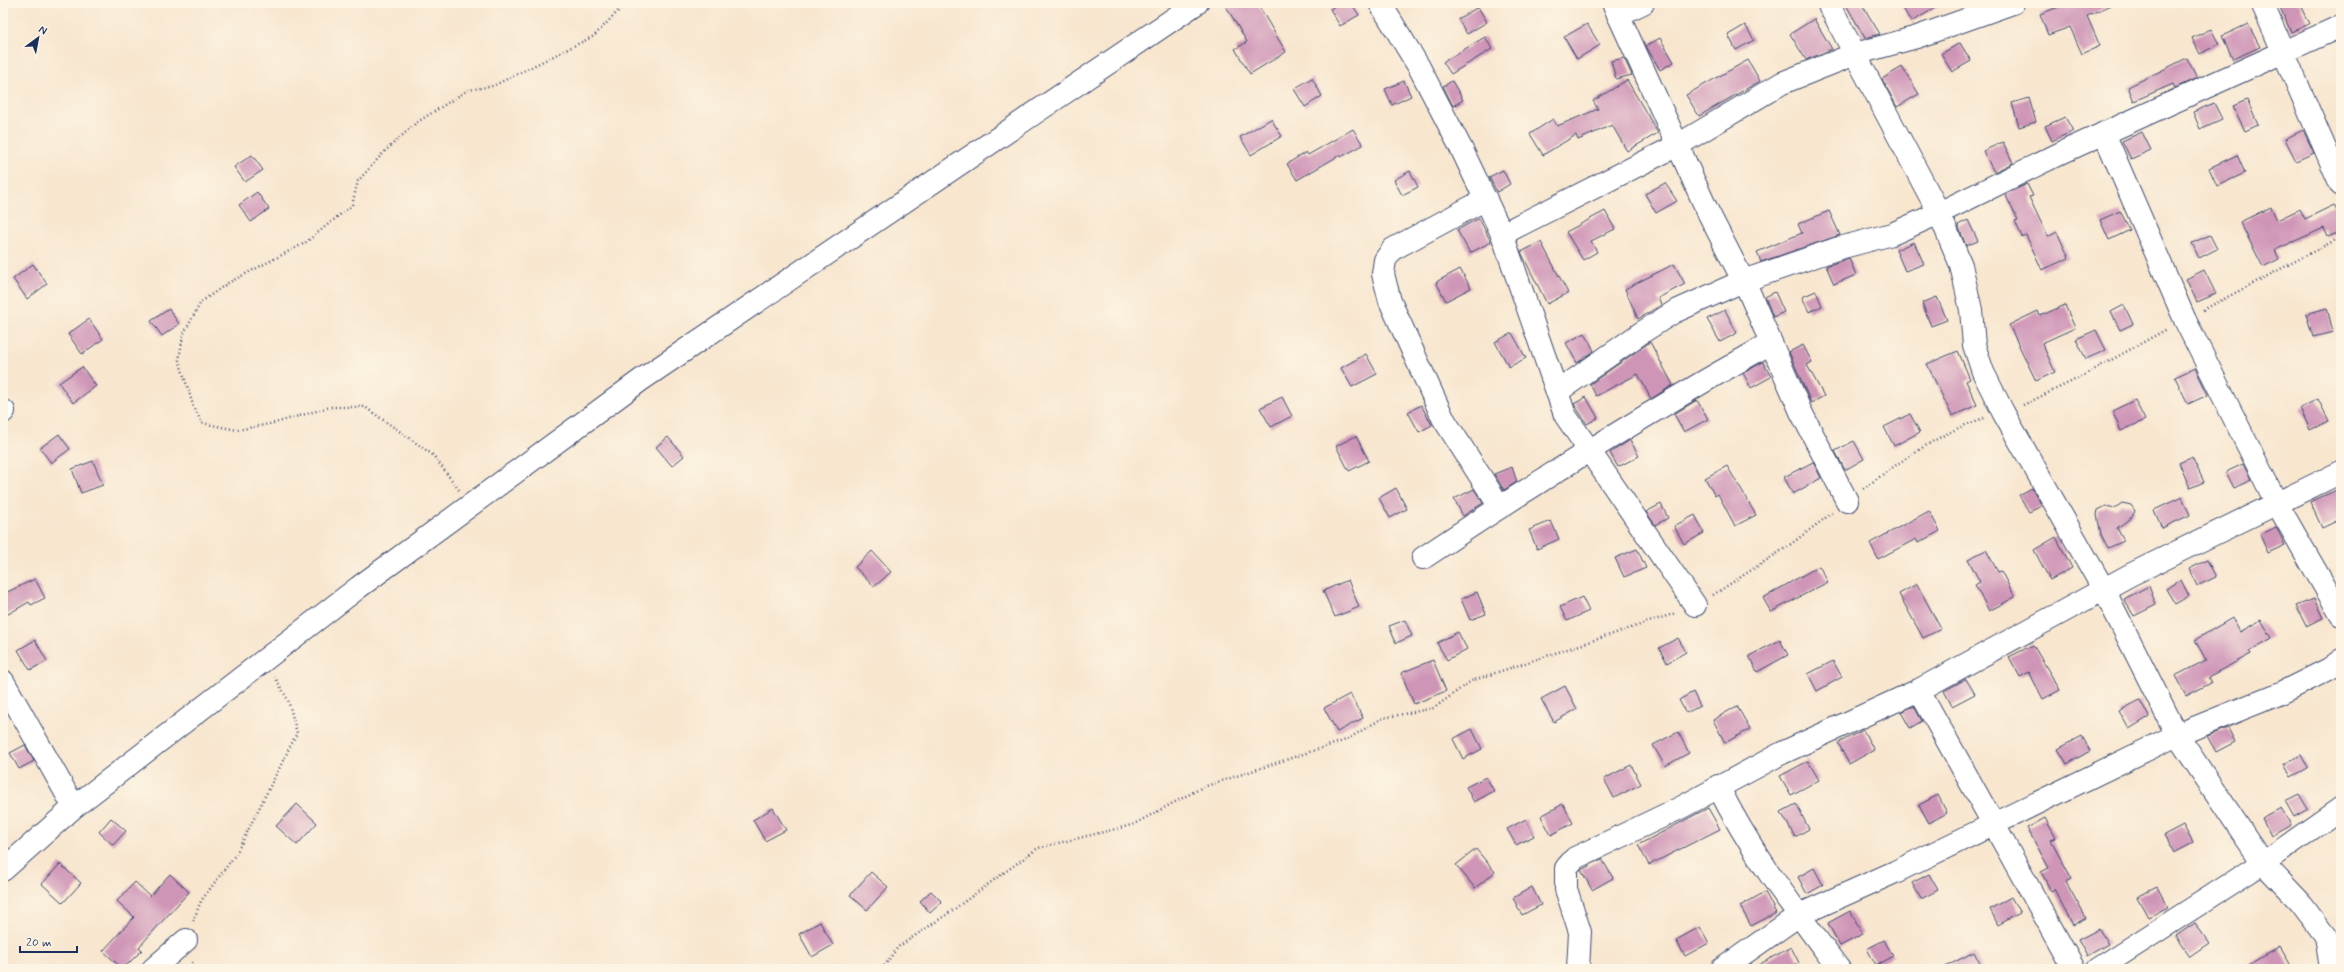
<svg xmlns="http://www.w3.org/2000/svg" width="2344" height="972" viewBox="0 0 2344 972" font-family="Mynerve,sans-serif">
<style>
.building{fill:#cf95b7}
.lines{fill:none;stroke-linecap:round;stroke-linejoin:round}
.minor-casing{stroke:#3c4a6f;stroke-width:24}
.major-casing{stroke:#3c4a6f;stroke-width:24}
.path{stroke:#3c4a6f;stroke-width:2.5;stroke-dasharray:1 3;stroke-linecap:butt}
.minor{stroke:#fff;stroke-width:22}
.major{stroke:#fff;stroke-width:22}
</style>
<rect width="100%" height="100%" fill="#fcf5e5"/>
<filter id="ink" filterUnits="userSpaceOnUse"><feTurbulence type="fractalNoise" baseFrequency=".025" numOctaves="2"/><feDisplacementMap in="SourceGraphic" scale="8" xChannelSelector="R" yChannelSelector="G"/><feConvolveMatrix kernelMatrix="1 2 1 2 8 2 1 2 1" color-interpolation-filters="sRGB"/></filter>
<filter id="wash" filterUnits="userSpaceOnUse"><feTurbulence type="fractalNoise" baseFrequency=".012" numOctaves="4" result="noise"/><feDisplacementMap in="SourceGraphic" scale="16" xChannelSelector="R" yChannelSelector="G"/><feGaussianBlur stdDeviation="0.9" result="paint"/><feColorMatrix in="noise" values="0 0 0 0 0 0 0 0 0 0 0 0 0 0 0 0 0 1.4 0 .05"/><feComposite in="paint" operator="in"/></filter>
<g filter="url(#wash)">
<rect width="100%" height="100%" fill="#f8e6cf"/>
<g id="blocks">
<g class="building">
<path d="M 1224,3 L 1257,3 L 1286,52 L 1250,74 L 1235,49 L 1247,42 Z"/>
<path d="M 1340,3 L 1351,3 L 1359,15 L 1340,26 L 1330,9 Z"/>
<path d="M 1845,3 L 1861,3 L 1880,34 L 1865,38 Z"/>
<path d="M 1900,3 L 1944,3 L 1911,22 Z"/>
<path d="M 2069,3 L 2116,3 L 2087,16 L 2100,46 L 2082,54 L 2070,27 L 2048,35 L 2040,14 Z"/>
<path d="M 2278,3 L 2299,3 L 2309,24 L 2291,32 Z"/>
<path d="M 1478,7 L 1487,22 L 1467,34 L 1458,19 Z"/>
<path d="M 1814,19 L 1832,49 L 1806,60 L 1790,34 Z"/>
<path d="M 1587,24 L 1600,45 L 1577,59 L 1564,37 Z"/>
<path d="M 2248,24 L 2260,47 L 2233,59 L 2222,36 Z"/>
<path d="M 1745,25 L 1754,40 L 1736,50 L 1728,35 Z"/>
<path d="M 2211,29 L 2219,44 L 2200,54 L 2192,38 Z"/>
<path d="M 1485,37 L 1492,49 L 1451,74 L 1443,62 Z"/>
<path d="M 1660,38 L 1674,62 L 1660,70 L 1646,46 Z"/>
<path d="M 1960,43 L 1971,61 L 1952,72 L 1941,54 Z"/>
<path d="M 1624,58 L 1632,75 L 1616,79 L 1611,61 Z"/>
<path d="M 2187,58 L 2197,78 L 2175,88 L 2173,84 L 2134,101 L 2128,87 Z"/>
<path d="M 1748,60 L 1760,81 L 1699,116 L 1686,95 Z"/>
<path d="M 1902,67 L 1919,94 L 1897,107 L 1882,79 Z"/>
<path d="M 1312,78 L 1322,96 L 1305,107 L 1294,89 Z"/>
<path d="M 1627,80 L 1658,133 L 1627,151 L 1612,125 L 1578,140 L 1576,135 L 1543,155 L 1530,134 L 1553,119 L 1557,126 L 1598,109 L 1593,101 Z"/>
<path d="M 1404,81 L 1411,96 L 1392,105 L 1385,89 Z"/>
<path d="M 1452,81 L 1463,100 L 1453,106 L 1443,86 Z"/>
<path d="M 2029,98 L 2036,122 L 2019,127 L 2012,103 Z"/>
<path d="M 2247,100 L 2258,125 L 2245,131 L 2233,106 Z"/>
<path d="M 2214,103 L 2222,119 L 2200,129 L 2193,112 Z"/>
<path d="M 2065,117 L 2073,131 L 2052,141 L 2045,126 Z"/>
<path d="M 1271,119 L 1282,136 L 1251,155 L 1240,137 Z"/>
<path d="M 1353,129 L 1363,145 L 1341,157 L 1340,155 L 1297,180 L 1287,164 L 1306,152 L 1308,155 Z"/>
<path d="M 2303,130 L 2314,153 L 2296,161 L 2285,139 Z"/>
<path d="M 2142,132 L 2151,150 L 2131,159 L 2122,141 Z"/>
<path d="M 2003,142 L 2013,163 L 1994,172 L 1983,151 Z"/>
<path d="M 252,155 L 263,170 L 245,182 L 234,167 Z"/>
<path d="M 2237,155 L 2245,173 L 2217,186 L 2209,168 Z"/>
<path d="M 1503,170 L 1510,184 L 1497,192 L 1489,177 Z"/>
<path d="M 1410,171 L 1418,187 L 1402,195 L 1394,180 Z"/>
<path d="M 1665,183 L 1677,201 L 1656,213 L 1645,194 Z"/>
<path d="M 2027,184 L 2033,196 L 2029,197 L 2048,237 L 2057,232 L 2069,258 L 2042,270 L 2026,235 L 2022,237 L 2015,221 L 2018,220 L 2005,194 Z"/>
<path d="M 257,192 L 269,209 L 251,222 L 239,205 Z"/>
<path d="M 2334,205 L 2341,219 L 2341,231 L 2328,237 L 2324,228 L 2275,250 L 2279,259 L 2263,267 L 2240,222 L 2271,207 L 2277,220 L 2300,209 L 2305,219 Z"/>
<path d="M 1605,211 L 1615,229 L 1591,241 L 1597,252 L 1583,260 L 1566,232 Z"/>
<path d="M 1829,211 L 1840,235 L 1761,262 L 1757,252 L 1802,233 L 1798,224 Z"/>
<path d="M 2120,211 L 2130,230 L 2109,240 L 2100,220 Z"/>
<path d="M 1479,218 L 1491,242 L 1470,253 L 1457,230 Z"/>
<path d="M 1968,220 L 1978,241 L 1966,246 L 1958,225 Z"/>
<path d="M 2210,235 L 2217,249 L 2199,258 L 2192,243 Z"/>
<path d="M 1541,242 L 1568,293 L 1547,304 L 1521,252 Z"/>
<path d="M 1914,242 L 1924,264 L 1905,271 L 1896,250 Z"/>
<path d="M 1849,258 L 1856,275 L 1834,284 L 1826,266 Z"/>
<path d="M 33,264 L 47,284 L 27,299 L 13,279 Z"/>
<path d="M 1674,264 L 1685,284 L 1658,298 L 1661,305 L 1638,319 L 1625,289 Z"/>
<path d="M 1460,269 L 1471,288 L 1446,301 L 1436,282 Z"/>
<path d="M 2204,270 L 2216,294 L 2197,302 L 2186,279 Z"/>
<path d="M 1816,291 L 1822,306 L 1809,312 L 1802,297 Z"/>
<path d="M 1775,292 L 1784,312 L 1773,317 L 1765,297 Z"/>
<path d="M 1937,297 L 1947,320 L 1931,326 L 1922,303 Z"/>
<path d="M 2065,305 L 2075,328 L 2042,343 L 2055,372 L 2036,381 L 2009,325 L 2038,311 L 2040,316 Z"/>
<path d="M 2124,305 L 2133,324 L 2120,330 L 2111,312 Z"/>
<path d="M 2327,308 L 2333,332 L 2313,337 L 2306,314 Z"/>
<path d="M 169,309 L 179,324 L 162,336 L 151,321 Z"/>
<path d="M 1725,310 L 1737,333 L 1720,342 L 1707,319 Z"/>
<path d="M 89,319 L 103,339 L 82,354 L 68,334 Z"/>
<path d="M 2096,330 L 2106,350 L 2086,359 L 2076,339 Z"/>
<path d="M 1512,333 L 1526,358 L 1509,367 L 1495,342 Z"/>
<path d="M 1585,333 L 1594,351 L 1577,363 L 1566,343 Z"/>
<path d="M 1650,342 L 1673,385 L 1651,399 L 1638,374 L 1596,396 L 1590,384 Z"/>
<path d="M 1803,345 L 1812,362 L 1807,365 L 1824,396 L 1811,403 L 1789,352 Z"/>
<path d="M 1958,351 L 1970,379 L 1966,381 L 1977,405 L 1952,416 L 1927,364 Z"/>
<path d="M 1366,354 L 1377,374 L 1352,387 L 1341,368 Z"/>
<path d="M 1763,362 L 1771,377 L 1751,388 L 1743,373 Z"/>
<path d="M 82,367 L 96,386 L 73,403 L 59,383 Z"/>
<path d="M 2195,368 L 2208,395 L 2188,404 L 2175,377 Z"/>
<path d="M 1282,397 L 1292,416 L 1271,427 L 1260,408 Z"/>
<path d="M 1586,397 L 1598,418 L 1587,424 L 1574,404 Z"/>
<path d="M 2318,399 L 2329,421 L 2310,430 L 2300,408 Z"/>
<path d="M 1697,400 L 1708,419 L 1684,432 L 1674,414 Z"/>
<path d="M 2135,400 L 2145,420 L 2121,431 L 2112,411 Z"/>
<path d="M 1421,405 L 1432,425 L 1419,432 L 1408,412 Z"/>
<path d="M 1910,414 L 1920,432 L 1894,446 L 1884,427 Z"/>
<path d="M 59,434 L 70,449 L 51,463 L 40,448 Z"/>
<path d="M 1356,436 L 1369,461 L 1349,471 L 1336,446 Z"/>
<path d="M 668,437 L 684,456 L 672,466 L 656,447 Z"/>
<path d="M 1630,440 L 1639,456 L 1618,467 L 1610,453 Z"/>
<path d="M 1854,441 L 1864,459 L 1845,470 L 1835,451 Z"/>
<path d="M 2192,457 L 2204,482 L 2190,488 L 2179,463 Z"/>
<path d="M 93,461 L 103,485 L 81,493 L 72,469 Z"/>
<path d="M 1813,462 L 1821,478 L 1793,494 L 1784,477 Z"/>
<path d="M 2243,464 L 2251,480 L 2234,488 L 2226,472 Z"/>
<path d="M 1727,466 L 1756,515 L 1735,526 L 1718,494 L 1715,496 L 1705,478 Z"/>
<path d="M 1512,467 L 1517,482 L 1504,490 L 1494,474 Z"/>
<path d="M 1396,488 L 1407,509 L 1390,518 L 1379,498 Z"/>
<path d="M 2032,488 L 2042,506 L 2029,512 L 2019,495 Z"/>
<path d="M 2341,488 L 2341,519 L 2322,528 L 2310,502 Z"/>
<path d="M 1474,489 L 1483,503 L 1463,516 L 1454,499 Z"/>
<path d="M 2182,497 L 2190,515 L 2162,528 L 2154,510 Z"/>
<path d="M 2122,503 L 2131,505 L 2135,511 L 2132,517 L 2117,528 L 2124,541 L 2108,548 L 2101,534 L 2097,515 L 2098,510 L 2106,506 L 2115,508 Z"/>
<path d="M 1661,504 L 1668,518 L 1655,525 L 1646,512 Z"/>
<path d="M 1929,511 L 1940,531 L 1918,543 L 1916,539 L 1878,559 L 1870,543 Z"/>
<path d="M 1695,515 L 1704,533 L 1684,544 L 1674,526 Z"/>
<path d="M 1551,521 L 1559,539 L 1537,549 L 1529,530 Z"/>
<path d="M 2276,527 L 2285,545 L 2268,553 L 2260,535 Z"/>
<path d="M 2056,537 L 2072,568 L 2050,580 L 2034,550 Z"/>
<path d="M 1637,549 L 1646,568 L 1624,577 L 1615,558 Z"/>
<path d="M 1986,550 L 1998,572 L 2001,571 L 2015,597 L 1989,611 L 1975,585 L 1980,582 L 1968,559 Z"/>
<path d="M 872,551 L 891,572 L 874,587 L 855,567 Z"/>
<path d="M 2207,560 L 2216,577 L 2197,586 L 2189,569 Z"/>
<path d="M 1819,566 L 1828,582 L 1771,612 L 1763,598 Z"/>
<path d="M 35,579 L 45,598 L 31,605 L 29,602 L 3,617 L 3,594 Z"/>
<path d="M 1348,580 L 1359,607 L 1335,617 L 1323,591 Z"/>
<path d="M 2181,580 L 2189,596 L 2175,604 L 2166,589 Z"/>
<path d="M 1917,584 L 1941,629 L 1923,638 L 1899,594 Z"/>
<path d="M 2149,586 L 2156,605 L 2134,616 L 2124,599 Z"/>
<path d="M 1477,592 L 1486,614 L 1470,620 L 1461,599 Z"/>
<path d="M 1582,597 L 1589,611 L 1567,621 L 1560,607 Z"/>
<path d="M 2314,599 L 2323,618 L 2306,626 L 2296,606 Z"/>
<path d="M 2232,618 L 2240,632 L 2261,620 L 2272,638 L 2249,651 L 2251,654 L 2208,677 L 2211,683 L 2186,696 L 2175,676 L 2206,660 L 2195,640 Z"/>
<path d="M 1405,620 L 1412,636 L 1396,643 L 1389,626 Z"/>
<path d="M 1458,632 L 1467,649 L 1447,660 L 1437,643 Z"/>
<path d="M 1678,638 L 1686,652 L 1667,663 L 1659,648 Z"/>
<path d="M 35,640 L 47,661 L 30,670 L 18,650 Z"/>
<path d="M 1780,640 L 1788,655 L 1757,672 L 1749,656 Z"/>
<path d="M 2033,645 L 2060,690 L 2043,699 L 2029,672 L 2020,677 L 2009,657 Z"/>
<path d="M 1433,660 L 1446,691 L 1414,704 L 1401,673 Z"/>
<path d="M 1833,661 L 1842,677 L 1817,691 L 1808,674 Z"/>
<path d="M 1966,679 L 1975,694 L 1952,706 L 1944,691 Z"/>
<path d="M 1565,686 L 1577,709 L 1554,722 L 1541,699 Z"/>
<path d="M 1693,692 L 1700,706 L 1686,713 L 1679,700 Z"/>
<path d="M 1350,694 L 1363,718 L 1337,732 L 1324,708 Z"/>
<path d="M 2140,700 L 2149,717 L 2129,729 L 2119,711 Z"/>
<path d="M 1737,706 L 1750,729 L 1725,743 L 1713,720 Z"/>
<path d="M 1914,706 L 1922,721 L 1910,728 L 1901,712 Z"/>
<path d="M 2228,728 L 2235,742 L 2216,752 L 2207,736 Z"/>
<path d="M 1472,729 L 1482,749 L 1463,759 L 1453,739 Z"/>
<path d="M 1863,730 L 1874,750 L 1849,764 L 1838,743 Z"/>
<path d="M 1678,732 L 1689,753 L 1665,766 L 1653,745 Z"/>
<path d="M 2082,736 L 2090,751 L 2067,764 L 2058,749 Z"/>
<path d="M 25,745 L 34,761 L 19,769 L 10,753 Z"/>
<path d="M 2301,755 L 2308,768 L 2291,777 L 2284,764 Z"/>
<path d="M 1808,761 L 1819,780 L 1791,795 L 1780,776 Z"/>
<path d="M 1631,765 L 1641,784 L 1614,798 L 1604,779 Z"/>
<path d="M 1486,777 L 1494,791 L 1474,802 L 1466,787 Z"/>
<path d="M 2299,794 L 2308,809 L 2294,817 L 2285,801 Z"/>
<path d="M 1938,795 L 1947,813 L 1929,823 L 1919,805 Z"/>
<path d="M 297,804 L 317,823 L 297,845 L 276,826 Z"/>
<path d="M 1563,804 L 1573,823 L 1551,835 L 1541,816 Z"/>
<path d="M 1796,804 L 1809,829 L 1795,837 L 1781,812 Z"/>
<path d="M 773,808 L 786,830 L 765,841 L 753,820 Z"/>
<path d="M 1708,808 L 1720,829 L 1649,865 L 1638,845 Z"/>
<path d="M 2281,808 L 2291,825 L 2271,836 L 2262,818 Z"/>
<path d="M 111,818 L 126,831 L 113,845 L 99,832 Z"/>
<path d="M 2045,818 L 2056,838 L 2051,840 L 2072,879 L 2066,882 L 2086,918 L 2073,925 L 2054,889 L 2051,891 L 2041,872 L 2049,868 L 2027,828 Z"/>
<path d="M 1526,819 L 1534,836 L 1516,845 L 1507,829 Z"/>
<path d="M 2183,825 L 2193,843 L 2174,853 L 2164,835 Z"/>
<path d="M 1476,849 L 1495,872 L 1475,888 L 1456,865 Z"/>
<path d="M 1602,859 L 1613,878 L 1592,890 L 1581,870 Z"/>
<path d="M 60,864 L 81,883 L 63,903 L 42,884 Z"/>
<path d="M 1814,868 L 1823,885 L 1807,894 L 1798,877 Z"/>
<path d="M 871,872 L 888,887 L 867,910 L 850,895 Z"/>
<path d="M 170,874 L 189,892 L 139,947 L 142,950 L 123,969 L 103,951 L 134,917 L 117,901 L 135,882 L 150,896 Z"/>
<path d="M 1929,874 L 1938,890 L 1921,899 L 1912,883 Z"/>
<path d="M 1532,887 L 1541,905 L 1522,915 L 1513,898 Z"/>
<path d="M 2157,887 L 2168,907 L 2148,917 L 2137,897 Z"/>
<path d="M 931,891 L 942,902 L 930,913 L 920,901 Z"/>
<path d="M 1765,892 L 1776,913 L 1751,926 L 1740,906 Z"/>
<path d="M 2011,897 L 2020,913 L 1998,925 L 1990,909 Z"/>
<path d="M 1850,911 L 1863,934 L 1840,946 L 1828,923 Z"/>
<path d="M 820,922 L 833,945 L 812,957 L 799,934 Z"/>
<path d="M 2195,923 L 2209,943 L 2190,956 L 2176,936 Z"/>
<path d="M 1700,927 L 1709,943 L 1685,956 L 1676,940 Z"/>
<path d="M 2099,929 L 2108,944 L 2087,956 L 2078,940 Z"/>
<path d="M 1884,940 L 1893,956 L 1876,965 L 1867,949 Z"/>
<path d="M 1791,947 L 1799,963 L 1788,969 L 1751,969 Z"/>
<path d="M 2279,947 L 2292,969 L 2241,969 Z"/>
<path d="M 1974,952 L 1983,969 L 1941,969 Z"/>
</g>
</g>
</g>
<g filter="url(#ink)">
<use href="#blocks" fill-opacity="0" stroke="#3c4a6f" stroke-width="1"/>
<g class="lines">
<defs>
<g id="minor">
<path d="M 1380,3 L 1419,67 L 1463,152 L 1502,234 L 1565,415 L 1695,605"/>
<path d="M 1613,3 L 1708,212 L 1749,292 L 1801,412 L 1847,501"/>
<path d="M 1828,3 L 1939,213 L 1961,265 L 1971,310 L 1974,345 L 1983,372 L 2003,412 L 2104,590 L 2177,735 L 2263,863 L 2301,903 L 2326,936 L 2331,969"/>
<path d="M 2262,3 L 2341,185"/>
<path d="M 1618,15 L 1643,3"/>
<path d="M 2104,133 L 2185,320 L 2276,502 L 2341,615"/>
<path d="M 1486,199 L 1393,249 L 1385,260 L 1383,274 L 1390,301 L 1443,418 L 1500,507"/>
<path d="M 1502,234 L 1678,145 L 1782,83 L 1855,54 L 1917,37 L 2013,3"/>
<path d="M 1557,392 L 1641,333 L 1674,312 L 1743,281 L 1836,249 L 1892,234 L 1939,213 L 2063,152 L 2341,26"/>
<path d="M 3,412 L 4,411"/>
<path d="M 1423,558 C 1536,482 1652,410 1771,343"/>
<path d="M 3,681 L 74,807"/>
<path d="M 1919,690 L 2074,969"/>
<path d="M 1718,786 C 1750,852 1795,910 1839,969"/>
<path d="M 153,969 L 186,940"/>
<path d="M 1578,969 L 1580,932 L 1566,889 L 1566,868 L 1575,858 L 1682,807 L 1782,753 L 1919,690 L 2130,575 L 2341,472"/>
<path d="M 1722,969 L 1799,915 L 1895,872 L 2177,735 L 2281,693 L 2329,669 L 2341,660"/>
<path d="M 2098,969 L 2263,863 L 2341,808"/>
</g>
<path id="major" d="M 3,870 L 74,807 L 359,587 L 641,380 L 1197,3"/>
</defs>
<use href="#minor" class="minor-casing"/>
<use href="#major" class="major-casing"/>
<g class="path">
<path d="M 2203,310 L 2341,237"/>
<path d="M 2023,405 L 2079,378 L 2167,329"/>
<path d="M 1863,489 C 1901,461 1939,433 1984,418"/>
<path d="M 459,490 L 433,455 L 365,407 L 330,407 L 275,423 L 237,430 L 202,423 L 193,405 L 179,360 L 183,335 L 201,302 L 228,283 L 305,243 L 352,205 L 358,181 L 384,152 L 416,123 L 468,90 L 493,86 L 594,36 L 626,3"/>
<path d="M 1713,595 L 1787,547 L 1832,513"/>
<path d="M 193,921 L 201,901 L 236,854 L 297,733 L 288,700 L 275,677"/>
<path d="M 192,962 L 194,969"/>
<path d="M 882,969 L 898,947 L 946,915 L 1038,848 L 1132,825 L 1203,787 L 1346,740 L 1383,718 L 1434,708 L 1471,681 L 1676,613"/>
</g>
<use href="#minor" class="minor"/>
<use href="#major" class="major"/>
</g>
</g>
<rect width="2344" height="972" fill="none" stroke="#fcf5e5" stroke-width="16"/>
<g transform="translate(38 38) rotate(32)" stroke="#fcf5e5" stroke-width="3" paint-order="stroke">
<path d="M0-3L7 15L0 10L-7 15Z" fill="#1b2f5e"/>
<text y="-6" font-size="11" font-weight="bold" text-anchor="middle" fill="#1b2f5e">N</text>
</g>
<path d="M20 946v6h57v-6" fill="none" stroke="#1b2f5e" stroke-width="2"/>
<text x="26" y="946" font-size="12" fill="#1b2f5e" stroke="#fcf5e5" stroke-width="3" paint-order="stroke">20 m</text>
</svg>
